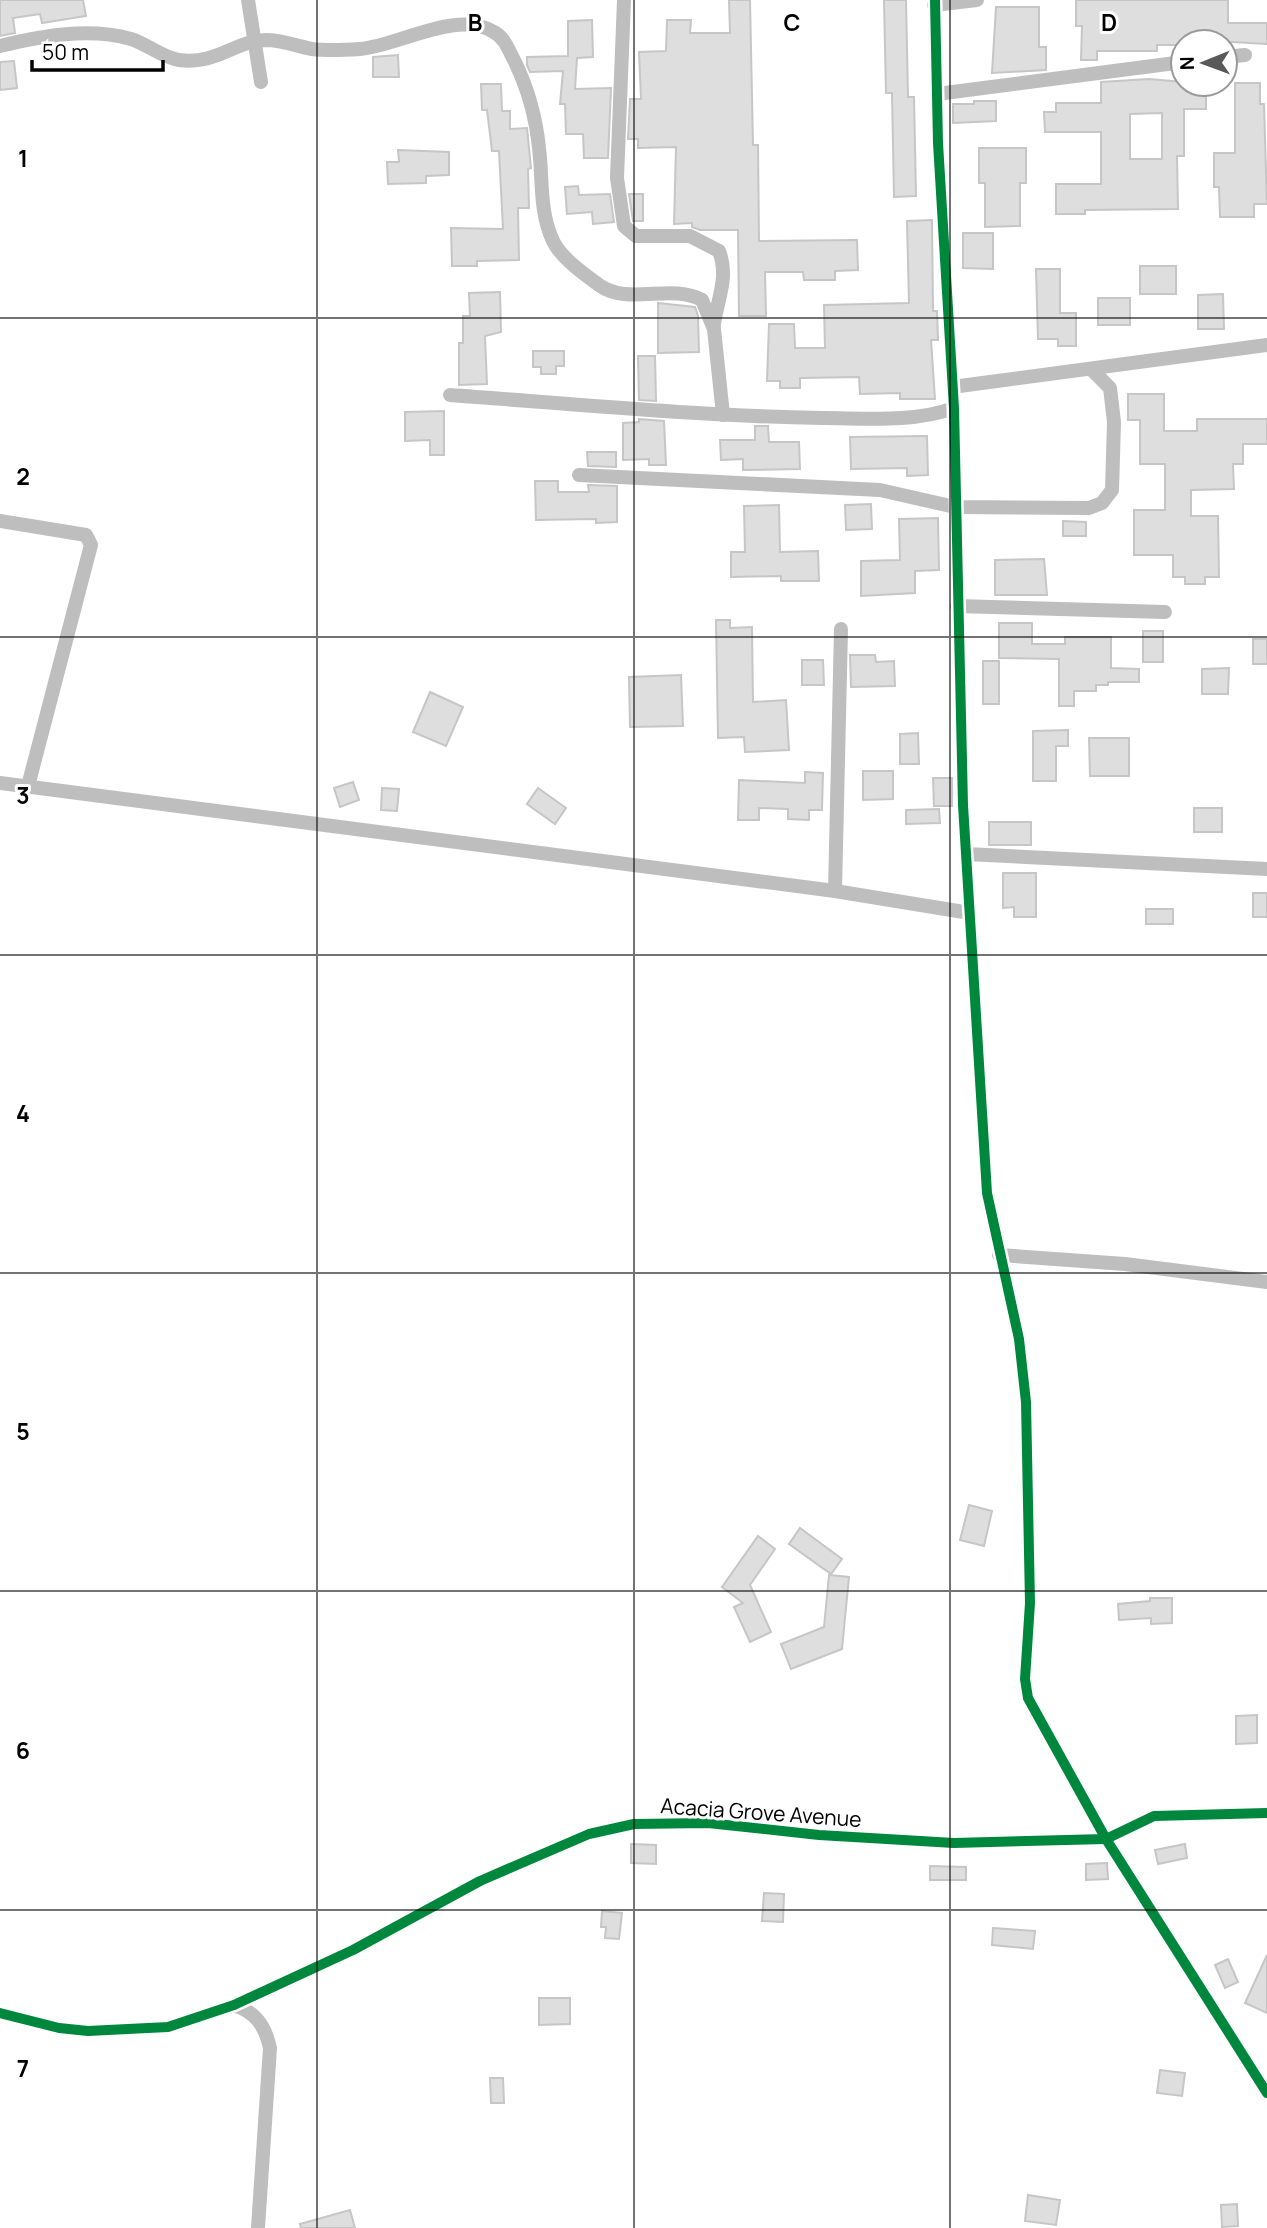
<svg xmlns="http://www.w3.org/2000/svg" width="1267" height="2228" viewBox="0 0 1267 2228" font-family="Manrope,sans-serif">
<style>
.building{fill:#dedede;stroke:#c6c6c6;stroke-width:2;fill-rule:evenodd}
.lines{fill:none;stroke-linecap:round;stroke-linejoin:round}
.street{stroke:#bebebe;stroke-width:14}
.cycleway-casing{stroke:#fff;stroke-width:15}
.cycleway{stroke:#00873e;stroke-width:10}
.grid{fill:none;stroke:#000;stroke-width:2;stroke-opacity:0.55}
.labels{text-anchor:middle;dominant-baseline:central;stroke-width:6;stroke-linejoin:round;paint-order:stroke}
.street-label{font-size:21px;fill:#000;stroke:#fff}
.grid-label{font-size:23px;text-anchor:middle;font-weight:bold;fill:#000;stroke:#fff;stroke-width:6;stroke-linejoin:round;paint-order:stroke}
</style>
<rect width="100%" height="100%" fill="#fff"/>
<g class="building">
<path d="M 0,0 L 83,0 L 86,16 L 42,23 L 40,14 L 13,18 L 15,33 L 0,36 Z"/>
<path d="M 729,0 L 750,0 L 753,145 L 758,145 L 759,241 L 857,240 L 858,270 L 835,271 L 835,280 L 804,280 L 803,272 L 765,272 L 766,316 L 739,316 L 738,230 L 700,230 L 692,227 L 692,223 L 674,224 L 676,147 L 638,148 L 638,139 L 628,139 L 630,99 L 641,99 L 639,52 L 666,51 L 667,20 L 691,20 L 690,33 L 730,33 Z"/>
<path d="M 884,0 L 906,0 L 908,97 L 914,97 L 916,196 L 894,197 L 892,93 L 886,93 Z"/>
<path d="M 1076,0 L 1228,0 L 1228,23 L 1267,23 L 1267,44 L 1197,40 L 1183,42 L 1183,45 L 1157,45 L 1157,51 L 1097,51 L 1097,60 L 1081,60 L 1082,26 L 1076,26 Z"/>
<path d="M 996,7 L 1039,7 L 1039,47 L 1046,47 L 1046,70 L 992,73 Z"/>
<path d="M 592,20 L 593,57 L 577,58 L 575,89 L 611,88 L 608,158 L 584,158 L 583,134 L 566,134 L 565,104 L 560,104 L 563,71 L 530,72 L 527,65 L 527,57 L 568,56 L 568,21 Z"/>
<path d="M 398,55 L 399,77 L 373,77 L 373,57 Z"/>
<path d="M 14,61 L 17,88 L 0,90 L 0,62 Z"/>
<path d="M 1149,79 L 1206,84 L 1206,109 L 1184,109 L 1184,156 L 1177,156 L 1178,209 L 1085,210 L 1085,214 L 1056,214 L 1056,184 L 1101,184 L 1101,132 L 1045,132 L 1044,112 L 1056,112 L 1056,103 L 1101,103 L 1101,82 ZM 1162,113 L 1162,159 L 1130,159 L 1130,114 Z"/>
<path d="M 1235,83 L 1260,83 L 1260,104 L 1264,104 L 1267,204 L 1254,204 L 1254,217 L 1220,217 L 1219,187 L 1214,187 L 1214,153 L 1235,153 Z"/>
<path d="M 481,84 L 501,84 L 502,111 L 510,111 L 510,129 L 527,128 L 531,168 L 528,169 L 529,208 L 518,208 L 519,260 L 477,261 L 477,266 L 452,266 L 451,228 L 503,229 L 499,151 L 492,151 L 487,110 L 482,110 Z"/>
<path d="M 974,101 L 996,101 L 996,121 L 953,123 L 953,104 L 974,104 Z"/>
<path d="M 979,148 L 1026,148 L 1026,183 L 1020,183 L 1020,226 L 985,227 L 985,183 L 979,183 Z"/>
<path d="M 398,150 L 449,152 L 449,175 L 426,176 L 426,183 L 388,184 L 387,162 L 399,162 Z"/>
<path d="M 578,186 L 579,195 L 610,194 L 614,222 L 593,224 L 592,212 L 567,214 L 565,187 Z"/>
<path d="M 629,194 L 643,194 L 643,221 L 633,221 Z"/>
<path d="M 932,220 L 933,311 L 937,311 L 938,340 L 931,340 L 935,399 L 900,399 L 900,393 L 860,394 L 859,377 L 800,378 L 800,388 L 780,388 L 780,381 L 767,381 L 769,324 L 794,324 L 795,348 L 825,348 L 824,305 L 909,303 L 907,221 Z"/>
<path d="M 963,233 L 993,233 L 993,269 L 963,268 Z"/>
<rect x="1140" y="266" width="36" height="28"/>
<path d="M 1036,269 L 1060,269 L 1060,313 L 1076,313 L 1076,346 L 1058,346 L 1058,339 L 1038,339 Z"/>
<path d="M 500,292 L 501,332 L 485,336 L 487,384 L 459,385 L 459,343 L 463,343 L 463,316 L 470,316 L 469,293 Z"/>
<path d="M 1223,294 L 1224,329 L 1198,329 L 1198,295 Z"/>
<rect x="1098" y="298" width="32" height="27"/>
<path d="M 658,303 L 695,307 L 698,316 L 699,352 L 658,353 Z"/>
<path d="M 533,351 L 564,351 L 564,366 L 556,366 L 556,374 L 541,374 L 541,367 L 533,367 Z"/>
<path d="M 638,356 L 655,356 L 656,401 L 639,400 Z"/>
<path d="M 1128,394 L 1164,394 L 1164,431 L 1197,431 L 1197,419 L 1267,419 L 1267,444 L 1243,444 L 1243,464 L 1233,464 L 1234,489 L 1191,490 L 1191,516 L 1218,516 L 1219,577 L 1205,577 L 1205,584 L 1185,584 L 1185,577 L 1173,577 L 1173,555 L 1134,555 L 1134,510 L 1165,510 L 1165,464 L 1140,464 L 1140,420 L 1128,420 Z"/>
<path d="M 444,411 L 444,455 L 430,455 L 430,440 L 405,441 L 405,412 Z"/>
<path d="M 639,419 L 664,421 L 666,465 L 649,465 L 649,459 L 623,460 L 623,423 L 639,422 Z"/>
<path d="M 755,426 L 768,426 L 769,442 L 799,442 L 800,469 L 743,470 L 743,459 L 721,460 L 720,440 L 755,440 Z"/>
<path d="M 927,436 L 928,475 L 907,476 L 907,468 L 851,469 L 850,437 Z"/>
<path d="M 587,452 L 616,452 L 616,467 L 588,466 Z"/>
<path d="M 535,481 L 558,481 L 558,492 L 589,492 L 588,485 L 617,486 L 617,522 L 596,523 L 596,519 L 536,520 Z"/>
<path d="M 871,504 L 872,529 L 846,530 L 845,505 Z"/>
<path d="M 779,505 L 780,552 L 818,551 L 819,581 L 781,581 L 781,576 L 731,577 L 731,552 L 745,552 L 744,506 Z"/>
<path d="M 938,518 L 939,570 L 915,571 L 915,593 L 861,596 L 861,561 L 900,560 L 899,519 Z"/>
<path d="M 1063,521 L 1086,522 L 1086,536 L 1063,536 Z"/>
<path d="M 1044,559 L 1047,595 L 995,595 L 995,560 Z"/>
<path d="M 716,620 L 730,620 L 730,628 L 752,627 L 753,702 L 786,700 L 789,750 L 745,752 L 744,737 L 718,738 Z"/>
<path d="M 999,623 L 1032,623 L 1032,644 L 1065,644 L 1065,637 L 1111,637 L 1111,668 L 1139,669 L 1139,682 L 1108,682 L 1108,685 L 1096,685 L 1096,691 L 1074,691 L 1074,706 L 1059,706 L 1059,659 L 999,658 Z"/>
<rect x="1143" y="631" width="20" height="31"/>
<rect x="1253" y="639" width="14" height="25"/>
<path d="M 850,655 L 875,655 L 876,662 L 894,661 L 895,686 L 851,687 Z"/>
<path d="M 802,660 L 823,660 L 824,685 L 802,685 Z"/>
<rect x="983" y="661" width="16" height="43"/>
<path d="M 1229,668 L 1228,694 L 1202,694 L 1202,669 Z"/>
<path d="M 681,675 L 683,726 L 630,727 L 629,677 Z"/>
<path d="M 430,692 L 463,707 L 446,746 L 413,732 Z"/>
<path d="M 1068,730 L 1068,746 L 1056,746 L 1056,781 L 1033,781 L 1033,731 Z"/>
<path d="M 918,733 L 919,764 L 900,764 L 900,734 Z"/>
<path d="M 1089,738 L 1129,738 L 1129,776 L 1090,776 Z"/>
<path d="M 863,771 L 893,771 L 893,799 L 863,800 Z"/>
<path d="M 805,772 L 823,773 L 822,810 L 809,810 L 809,820 L 788,819 L 788,809 L 759,808 L 759,820 L 738,820 L 739,780 L 805,783 Z"/>
<path d="M 933,778 L 952,778 L 952,806 L 934,806 Z"/>
<path d="M 353,782 L 359,800 L 340,807 L 334,788 Z"/>
<path d="M 382,788 L 399,789 L 397,811 L 381,810 Z"/>
<path d="M 538,788 L 566,808 L 555,824 L 527,804 Z"/>
<rect x="1194" y="808" width="28" height="24"/>
<path d="M 939,809 L 940,823 L 906,824 L 906,810 Z"/>
<rect x="989" y="822" width="42" height="23"/>
<path d="M 1003,873 L 1036,873 L 1036,917 L 1014,917 L 1014,907 L 1003,908 Z"/>
<rect x="1253" y="893" width="14" height="24"/>
<rect x="1146" y="909" width="27" height="15"/>
<path d="M 969,1505 L 992,1511 L 984,1546 L 960,1540 Z"/>
<path d="M 800,1528 L 842,1559 L 831,1574 L 789,1544 Z"/>
<path d="M 758,1536 L 775,1549 L 750,1585 L 771,1632 L 750,1642 L 734,1607 L 743,1603 L 722,1587 Z"/>
<path d="M 829,1575 L 849,1577 L 842,1649 L 791,1669 L 781,1644 L 824,1627 Z"/>
<path d="M 1150,1598 L 1172,1598 L 1172,1623 L 1151,1624 L 1151,1618 L 1119,1620 L 1118,1604 L 1150,1601 Z"/>
<path d="M 1257,1715 L 1257,1743 L 1236,1744 L 1236,1716 Z"/>
<path d="M 631,1844 L 656,1845 L 656,1864 L 631,1863 Z"/>
<path d="M 1185,1844 L 1187,1858 L 1158,1864 L 1155,1850 Z"/>
<path d="M 1107,1863 L 1108,1879 L 1086,1880 L 1086,1864 Z"/>
<path d="M 930,1866 L 966,1867 L 966,1880 L 930,1880 Z"/>
<path d="M 764,1893 L 784,1894 L 783,1922 L 762,1921 Z"/>
<path d="M 602,1911 L 622,1913 L 619,1939 L 605,1938 L 606,1927 L 601,1927 Z"/>
<path d="M 993,1928 L 1035,1931 L 1033,1949 L 992,1945 Z"/>
<path d="M 1267,1955 L 1267,2013 L 1245,2003 Z"/>
<path d="M 1228,1959 L 1238,1982 L 1225,1988 L 1215,1965 Z"/>
<path d="M 539,1998 L 570,1998 L 570,2024 L 539,2025 Z"/>
<path d="M 1160,2070 L 1185,2073 L 1182,2096 L 1157,2093 Z"/>
<path d="M 490,2078 L 503,2078 L 504,2103 L 491,2103 Z"/>
<path d="M 1028,2195 L 1060,2200 L 1056,2225 L 1025,2221 Z"/>
<path d="M 1237,2204 L 1238,2226 L 1222,2227 L 1221,2205 Z"/>
<path d="M 350,2210 L 355,2228 L 301,2228 L 300,2224 Z"/>
</g>
<g class="lines">
<g class="street">
<path d="M 248,0 L 261,82"/>
<path d="M 624,0 L 617,178 L 624,226 L 636,236 L 690,236 L 719,251 C 729,277 718,297 714,324"/>
<path d="M 935,0 L 938,143 L 954,408 L 963,805 L 987,1193 L 1019,1339 L 1026,1402 L 1030,1603 L 1025,1679 L 1028,1698 L 1106,1839 L 1267,2093"/>
<path d="M 934,5 L 977,0"/>
<path d="M 0,46 C 42,36 88,27 131,39 C 147,44 163,58 179,60 C 217,65 234,41 266,40 C 282,40 296,46 312,49 C 327,51 345,50 360,49 C 398,46 457,9 494,32 C 505,38 509,51 515,62 C 528,89 536,118 539,148 C 543,180 539,211 553,241 C 561,258 584,274 599,285 C 628,306 671,283 702,300 L 714,329 L 723,415"/>
<path d="M 1225,57 L 1245,55"/>
<path d="M 937,94 L 1183,62"/>
<path d="M 952,387 L 1267,345"/>
<path d="M 450,395 C 574,404 698,416 822,418 C 864,418 913,423 954,408"/>
<path d="M 579,475 L 880,490 L 955,507 L 1089,508 L 1102,503 L 1112,490 L 1114,422 L 1110,388 L 1092,370"/>
<path d="M 0,521 L 86,535 L 91,545 L 28,786"/>
<path d="M 957,606 L 1165,612"/>
<path d="M 0,783 L 835,891 L 970,913"/>
<path d="M 966,854 L 1267,869"/>
<path d="M 835,891 L 841,629"/>
<path d="M 999,1255 L 1125,1264 L 1267,1282"/>
<path d="M 234,2005 C 256,2012 265,2026 270,2048 L 258,2228"/>
<path d="M 0,2013 L 59,2028 L 88,2031 L 168,2027 L 234,2005 L 353,1950 L 480,1881 L 589,1834 L 634,1824 L 708,1823 L 819,1835 L 954,1843 L 1106,1839 L 1154,1816 L 1267,1813"/>
</g>
<defs>
<g id="cycleway">
<path d="M 935,0 L 938,143 L 954,408 L 963,805 L 987,1193 L 1019,1339 L 1026,1402 L 1030,1603 L 1025,1679 L 1028,1698 L 1106,1839 L 1267,2093"/>
<path d="M 0,2013 L 59,2028 L 88,2031 L 168,2027 L 234,2005 L 353,1950 L 480,1881 L 589,1834 L 634,1824 L 708,1823 L 819,1835 L 954,1843 L 1106,1839 L 1154,1816 L 1267,1813"/>
</g>
</defs>
<use href="#cycleway" class="cycleway-casing"/>
<use href="#cycleway" class="cycleway"/>
</g>
<path class="grid" d="M 317,0 L 317,2228M 634,0 L 634,2228M 950,0 L 950,2228M 0,318 L 1267,318M 0,637 L 1267,637M 0,955 L 1267,955M 0,1273 L 1267,1273M 0,1591 L 1267,1591M 0,1910 L 1267,1910"/>
<g class="labels">
<g class="street-label">
<text transform="translate(761 1812) rotate(4)">Acacia Grove Avenue</text>
</g>
</g>
<g class="grid-label">
<text x="475" y="31">B</text>
<text x="792" y="31">C</text>
<text x="1109" y="31">D</text>
<text x="23" y="167">1</text>
<text x="23" y="485">2</text>
<text x="23" y="804">3</text>
<text x="23" y="1122">4</text>
<text x="23" y="1440">5</text>
<text x="23" y="1759">6</text>
<text x="23" y="2077">7</text>
</g>
<g transform="translate(1204 63) rotate(269)"><circle r="33" fill="#ffffff" stroke="#999999" stroke-width="2"/>
<path d="M0-5L12 26L0 18L-12 26Z" fill="#595959"/>
<text y="-10" font-size="19" font-weight="bold" text-anchor="middle" fill="#000000">N</text>
</g>
<path d="M32 60v10h131v-10" fill="none" stroke="#000000" stroke-width="3.5"/>
<text x="42" y="60" font-size="21" fill="#000000" stroke="#ffffff" stroke-width="5" paint-order="stroke">50 m</text>
</svg>
